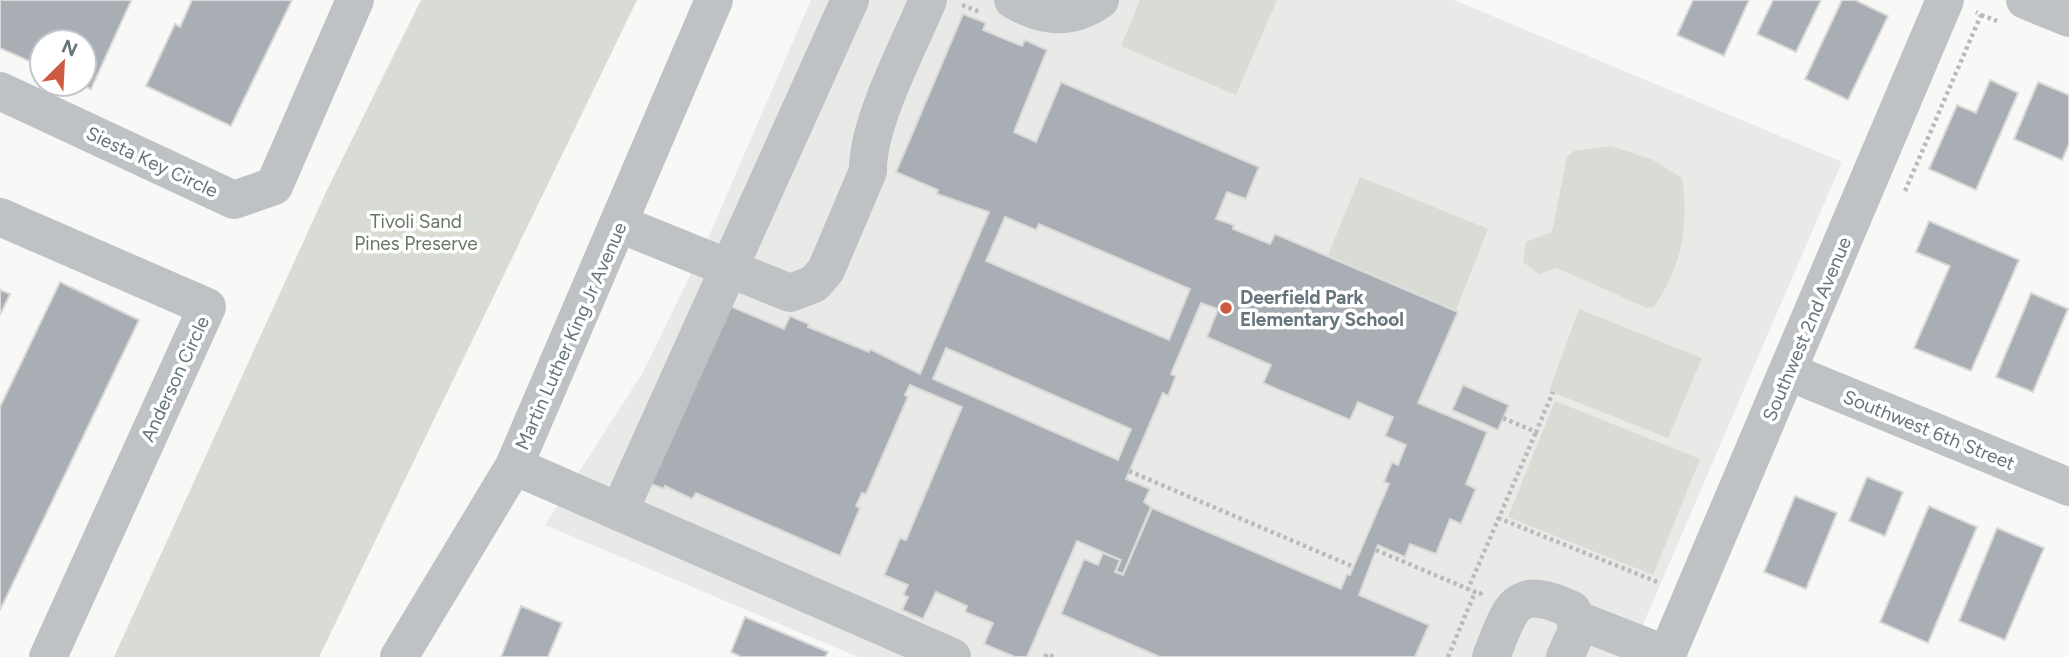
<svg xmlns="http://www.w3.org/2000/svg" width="2069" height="657" viewBox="0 0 2069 657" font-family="Figtree,sans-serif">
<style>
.built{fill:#e9e9e8}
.green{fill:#d8dcd5}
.building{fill:#a8aeb3;stroke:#d9d9d8;stroke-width:2;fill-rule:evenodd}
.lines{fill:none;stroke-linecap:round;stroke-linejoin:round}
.path{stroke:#b8bbbd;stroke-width:4.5;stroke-dasharray:3.5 3.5;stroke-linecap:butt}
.minor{stroke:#bec2c4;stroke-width:38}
.poi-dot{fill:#cd5a41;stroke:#fff;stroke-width:2.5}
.labels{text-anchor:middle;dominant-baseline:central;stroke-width:7;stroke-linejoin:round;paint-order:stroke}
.street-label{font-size:19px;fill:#66747c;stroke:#fff}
.park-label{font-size:19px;fill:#687665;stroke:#fff}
.poi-label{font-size:19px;font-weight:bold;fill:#66747c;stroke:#fff;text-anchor:start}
</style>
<rect width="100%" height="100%" fill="#f8f8f6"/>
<path class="built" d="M 811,0 L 1454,0 L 1842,162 L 1629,657 L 858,657 L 545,525 L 643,372 L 705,245 Z"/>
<g class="green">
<path d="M 421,0 L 637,0 L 319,657 L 114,657 L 327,190 Z"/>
<path d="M 1140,0 L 1277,0 L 1236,95 L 1121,46 Z"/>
<path d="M 1611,146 L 1651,159 L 1682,178 C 1689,228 1682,265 1654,307 L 1647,308 L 1557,268 L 1539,274 L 1523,262 L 1526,242 L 1552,232 L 1567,157 L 1574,151 Z"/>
<path d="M 1360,177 L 1488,229 L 1456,310 L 1328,255 Z"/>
<path d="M 1579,309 L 1702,358 L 1668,438 L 1549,391 Z"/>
<path d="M 1555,401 L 1700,459 L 1653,575 L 1508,517 Z"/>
</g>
<g class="building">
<path d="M 0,0 L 130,0 L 131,1 L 91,89 L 79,84 L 84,84 L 84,42 L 42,42 L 42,67 L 0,48 Z"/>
<path d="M 192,0 L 292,0 L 231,126 L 146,86 L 175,24 L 180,27 Z"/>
<path d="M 1693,0 L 1749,0 L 1724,56 L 1677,35 Z"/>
<path d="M 1773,0 L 1821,0 L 1796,52 L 1757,34 Z"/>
<path d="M 1842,0 L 1855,0 L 1888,16 L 1848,100 L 1805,79 Z"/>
<path d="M 963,14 L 986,23 L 983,30 L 1022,46 L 1025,40 L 1047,50 L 1014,132 L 1036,142 L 1061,82 L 1259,167 L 1246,199 L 1227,192 L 1216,219 L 1234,225 L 1233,229 L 1270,244 L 1275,234 L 1458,312 L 1418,403 L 1487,432 L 1466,484 L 1476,489 L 1461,524 L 1450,519 L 1436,554 L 1410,544 L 1405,557 L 1378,545 L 1359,595 L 1429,625 L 1415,657 L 1160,657 L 1061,614 L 1084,559 L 1098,565 L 1103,553 L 1120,560 L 1115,572 L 1123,575 L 1152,508 L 1341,589 L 1347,574 L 1350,575 L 1389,484 L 1384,482 L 1392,462 L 1398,465 L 1406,445 L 1385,436 L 1393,417 L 1358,402 L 1350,420 L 1263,383 L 1271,365 L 1207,337 L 1218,309 L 1201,303 L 1171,374 L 1176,376 L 1168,396 L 1163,393 L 1126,479 L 1150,489 L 1144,502 L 1151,507 L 1123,574 L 1116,571 L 1121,560 L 1077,541 L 1027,657 L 1015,657 L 984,644 L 993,623 L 965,612 L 967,606 L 936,592 L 923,619 L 902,610 L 908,597 L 903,595 L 908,585 L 884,575 L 900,538 L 906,540 L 962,407 L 910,385 L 905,395 L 908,397 L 866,494 L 862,493 L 856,506 L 860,508 L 840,556 L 696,493 L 692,499 L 665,486 L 664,489 L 643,481 L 718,301 L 784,329 L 790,316 L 809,324 L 808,327 L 869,352 L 870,349 L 920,374 L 989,212 L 937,194 L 938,190 L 896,172 ZM 1005,217 L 1036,230 L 1039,224 L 1190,289 L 1169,340 L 986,261 ZM 946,348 L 1131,429 L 1118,460 L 933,379 Z"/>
<path d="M 1990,80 L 2018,93 L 1976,190 L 1929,169 L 1957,105 L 1976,113 Z"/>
<path d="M 2038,82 L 2069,95 L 2069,144 L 2062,160 L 2014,139 Z"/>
<path d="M 1929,221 L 2019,260 L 1971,371 L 1914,348 L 1950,266 L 1916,252 Z"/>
<path d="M 60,282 L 139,320 L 0,610 L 0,407 Z"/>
<path d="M 0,290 L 10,294 L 0,315 Z"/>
<path d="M 2031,293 L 2068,309 L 2033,392 L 1996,377 Z"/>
<path d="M 1463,385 L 1509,405 L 1498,430 L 1452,410 Z"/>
<path d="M 1867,477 L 1903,492 L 1885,536 L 1849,521 Z"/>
<path d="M 1795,496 L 1837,513 L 1806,589 L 1764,572 Z"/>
<path d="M 1929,506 L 1977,527 L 1928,643 L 1880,622 Z"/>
<path d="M 1997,528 L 2044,548 L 2005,640 L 1959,621 Z"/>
<path d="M 521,606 L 562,623 L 548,657 L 501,657 Z"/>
<path d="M 745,617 L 828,652 L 825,657 L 741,657 L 731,652 Z"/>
</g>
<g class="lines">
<g class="path">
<path d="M 962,5 L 980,12"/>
<path d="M 1981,15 L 1997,21"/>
<path d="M 1905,191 L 1981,15 L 1976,12"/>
<path d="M 1503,418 L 1536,432 L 1553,392"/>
<path d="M 1129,471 L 1354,567"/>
<path d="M 1498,518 L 1660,583"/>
<path d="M 1376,550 L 1468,589"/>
<path d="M 1482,592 L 1480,594 L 1468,589 L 1536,432"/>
<path d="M 1045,657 L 1047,654 L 1054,657"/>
<path d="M 1448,657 L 1475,592"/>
</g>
<g class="minor">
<path d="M 1013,0 C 1043,17 1070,21 1100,0"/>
<path d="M 2025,0 L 2069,18"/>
<path d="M 0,91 L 234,200 L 274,186 L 355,0"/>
<path d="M 0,217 L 207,307 L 48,657"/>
<path d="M 620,224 L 790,293 L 814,284 L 826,270 L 868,171 C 867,123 909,46 928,0"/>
<path d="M 1789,372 L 2069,487"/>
<path d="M 514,466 L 952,657"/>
<path d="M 619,512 L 850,0"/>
<path d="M 1575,619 L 1667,655"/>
<path d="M 399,657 L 514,466 L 714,0"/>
<path d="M 1491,657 C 1511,608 1513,582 1572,610 L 1578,628 L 1565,657"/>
<path d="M 1666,657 L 1945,0"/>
</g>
</g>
<circle class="poi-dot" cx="1226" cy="308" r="7"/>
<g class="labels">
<g class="street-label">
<text transform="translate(152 162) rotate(25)">Siesta Key Circle</text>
<text transform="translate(1807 329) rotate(-67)">Southwest 2nd Avenue</text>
<text transform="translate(571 336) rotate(-66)">Martin Luther King Jr Avenue</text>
<text transform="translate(175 379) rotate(-65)">Anderson Circle</text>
<text transform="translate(1929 430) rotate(22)">Southwest 6th Street</text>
</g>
<g class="park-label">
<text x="416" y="221">Tivoli Sand<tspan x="416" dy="22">Pines Preserve</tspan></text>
</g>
<g class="poi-label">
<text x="1240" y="297">Deerfield Park<tspan x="1240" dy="22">Elementary School</tspan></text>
</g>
</g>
<g transform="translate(63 63) rotate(24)"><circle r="33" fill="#ffffff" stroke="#c2c7cb" stroke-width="2"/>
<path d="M0-5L12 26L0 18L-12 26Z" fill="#cd5a41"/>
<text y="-10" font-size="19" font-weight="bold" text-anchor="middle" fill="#66747c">N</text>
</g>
</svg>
